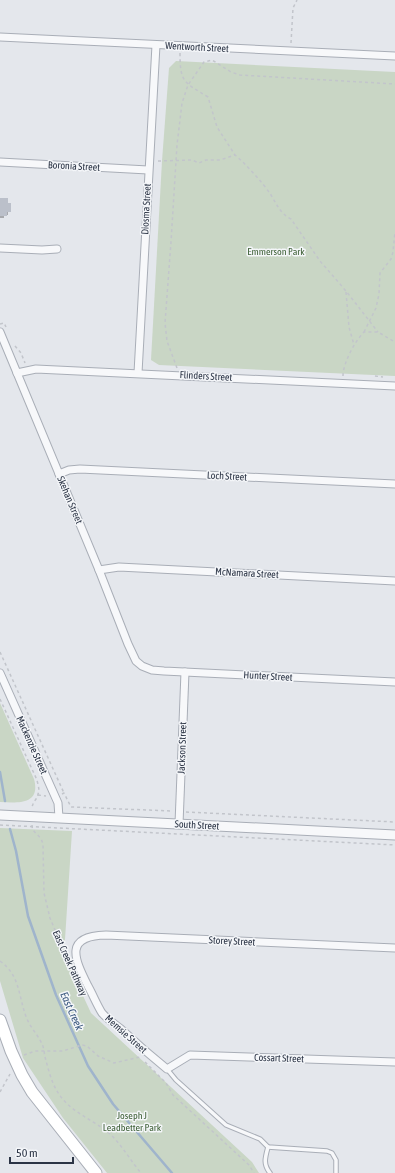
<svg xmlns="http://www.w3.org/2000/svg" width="395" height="1173" viewBox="0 0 395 1173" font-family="'Asap Condensed',sans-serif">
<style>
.green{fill:#c9d6c5}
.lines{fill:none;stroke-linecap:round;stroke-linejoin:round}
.stream{stroke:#9fb4cc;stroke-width:2.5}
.building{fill:#bbc0ca;filter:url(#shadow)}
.service-casing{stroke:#a9aeb7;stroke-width:5.5}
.minor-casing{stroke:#a9aeb7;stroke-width:9}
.tertiary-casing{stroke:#a9aeb7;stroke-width:11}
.secondary-casing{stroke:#a9aeb7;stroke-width:13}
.path{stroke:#c2c5cb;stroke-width:1.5;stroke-dasharray:3 3;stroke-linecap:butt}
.service{stroke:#f7f8fa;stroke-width:3.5}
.minor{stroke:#f7f8fa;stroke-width:7}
.tertiary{stroke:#f7f8fa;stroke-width:9}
.secondary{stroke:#fff;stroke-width:11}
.labels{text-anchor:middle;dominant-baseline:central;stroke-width:3;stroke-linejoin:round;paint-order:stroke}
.street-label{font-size:10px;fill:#2b3445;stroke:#f4f6f9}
.park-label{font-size:10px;fill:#3f6138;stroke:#f4f6f9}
.water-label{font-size:11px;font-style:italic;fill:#34527a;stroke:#f4f6f9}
</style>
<defs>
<filter id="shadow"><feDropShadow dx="-3" dy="3" stdDeviation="0" flood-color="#0004"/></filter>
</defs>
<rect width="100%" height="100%" fill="#e4e7ec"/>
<g class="green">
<path d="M 176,61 L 395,72 L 395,376 L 159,365 L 151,360 L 162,161 L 169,68 Z"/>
<path d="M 0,703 L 34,779 C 41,805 18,803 0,802 Z"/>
<path d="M 0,828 L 72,831 L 64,955 L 91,1013 L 252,1162 L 259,1173 L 107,1173 L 63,1118 L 23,1058 L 0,981 Z"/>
</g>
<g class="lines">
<g class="stream">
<path d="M 0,772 L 5,801"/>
<path d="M 10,829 L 16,851 L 28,916 L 56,995 L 88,1066 L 113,1104 L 172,1173"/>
</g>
</g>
<path class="building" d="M 0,198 L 8,198 L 8,203 L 11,203 L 11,212 L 7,212 L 7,216 L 0,216 Z"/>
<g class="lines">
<defs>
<g id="service">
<path d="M 167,1069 L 176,1080 L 226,1125 L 260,1139 L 268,1147 L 327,1151 L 332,1153 L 336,1160 L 336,1173"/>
<path d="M 268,1147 C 265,1158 263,1164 270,1173"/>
</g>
<g id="minor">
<path d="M 0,37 L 395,56"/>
<path d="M 0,162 L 148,170"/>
<path d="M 0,248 L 42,250 L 57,249"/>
<path d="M 0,332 L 99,570 L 128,644 L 136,661 L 142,666 L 152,670 L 164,671 L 395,682"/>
<path d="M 17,373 L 36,369 L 395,386"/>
<path d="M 138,373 L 156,45"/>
<path d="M 59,474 L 69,470 L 80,469 L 395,484"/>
<path d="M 99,570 L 119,567 L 395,581"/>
<path d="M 0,673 L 58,803 L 59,818"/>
<path d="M 179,824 L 185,672"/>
<path d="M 395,948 L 106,935 C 64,936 74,958 88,986 C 93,995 97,1005 102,1013 C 107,1019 115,1024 121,1029 C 136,1043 151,1056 167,1069 L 190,1055 L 395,1062"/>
</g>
<path id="tertiary" d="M 0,815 L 395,835"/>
<path id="secondary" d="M 0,1020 L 11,1051 L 22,1075 L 32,1092 L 96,1173"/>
</defs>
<use href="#service" class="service-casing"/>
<use href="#minor" class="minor-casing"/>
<use href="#tertiary" class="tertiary-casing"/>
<use href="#secondary" class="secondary-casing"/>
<g class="path">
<path d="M 291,43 L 293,8 L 297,0"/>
<path d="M 180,53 C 180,83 184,82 208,97 L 217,127 L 235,155"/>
<path d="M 158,161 L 192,160 L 199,163 L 206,160 L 220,160 L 235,155 C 246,164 263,183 271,195 C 277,205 280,213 291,219 L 320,261 L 346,291 L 378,332"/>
<path d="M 346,292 L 349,327 L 354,345"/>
<path d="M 0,324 L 4,323 L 6,327"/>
<path d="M 364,332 L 376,308 L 379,294 L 380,273 L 391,259 L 393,252 L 395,232"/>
<path d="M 15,346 L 21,353 L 25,363"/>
<path d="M 177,368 L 167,341 L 165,323 L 171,242 L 177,145 L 182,103 L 188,85 L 204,62 L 212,60 L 231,72 L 240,75 L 395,84"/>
<path d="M 343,376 C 343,363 355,341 364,332 L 378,332 L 395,342"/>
<path d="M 375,376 L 383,377"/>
<path d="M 0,652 L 64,793"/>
<path d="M 0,699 L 37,780 C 38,785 40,790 38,794 C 37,800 32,802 32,809"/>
<path d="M 62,794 L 64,793 L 71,807 L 172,811"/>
<path d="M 38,795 L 46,796"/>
<path d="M 186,812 L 395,822"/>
<path d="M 0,825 L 395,845"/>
<path d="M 32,825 C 32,832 37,833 41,839 C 42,841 43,843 43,846 L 44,893 L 50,918 L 70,966"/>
<path d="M 0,961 C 21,976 18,997 27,1019 C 31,1028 37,1034 41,1042 C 44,1047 44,1052 45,1057 C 48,1068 51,1081 57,1091 C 68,1111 92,1119 109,1133 C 122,1145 130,1160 141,1173"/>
<path d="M 24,1055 L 35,1051 L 63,1051 L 82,1045 L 87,1046 L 98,1056 L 114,1063 L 140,1057"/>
<path d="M 145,1062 L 166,1083 L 173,1095 L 249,1165 L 254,1173"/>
<path d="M 0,1092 L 10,1074"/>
</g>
<use href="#service" class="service"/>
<use href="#minor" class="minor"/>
<use href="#tertiary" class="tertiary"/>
<use href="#secondary" class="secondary"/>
</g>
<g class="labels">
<g class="street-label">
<text transform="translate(197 47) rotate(3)">Wentworth Street</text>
<text transform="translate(74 166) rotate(3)">Boronia Street</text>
<text transform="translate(146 209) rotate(-87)">Diosma Street</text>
<text transform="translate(206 376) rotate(3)">Flinders Street</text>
<text transform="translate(227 476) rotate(3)">Loch Street</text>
<text transform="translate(70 500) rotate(67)">Skehan Street</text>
<text transform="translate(247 573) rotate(3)">McNamara Street</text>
<text transform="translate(268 676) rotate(3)">Hunter Street</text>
<text transform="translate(32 745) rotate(66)">Mackenzie Street</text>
<text transform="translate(182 748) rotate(-88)">Jackson Street</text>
<text transform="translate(197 825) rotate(3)">South Street</text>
<text transform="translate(232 941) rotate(3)">Storey Street</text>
<text transform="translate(70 963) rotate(66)">East Creek Pathway</text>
<text transform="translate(126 1034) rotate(42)">Memsie Street</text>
<text transform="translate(279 1058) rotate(2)">Cossart Street</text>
</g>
<g class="park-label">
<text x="276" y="251">Emmerson Park</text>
<text x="132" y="1115">Joseph J<tspan x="132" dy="12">Leadbetter Park</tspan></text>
</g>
<g class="water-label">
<text transform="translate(72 1011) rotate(66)">East Creek</text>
</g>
</g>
<path d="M10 1157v6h63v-6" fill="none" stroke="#2b3445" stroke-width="2"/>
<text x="16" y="1157" font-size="12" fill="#2b3445" stroke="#f4f6f9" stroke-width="3" paint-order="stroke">50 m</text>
</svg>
